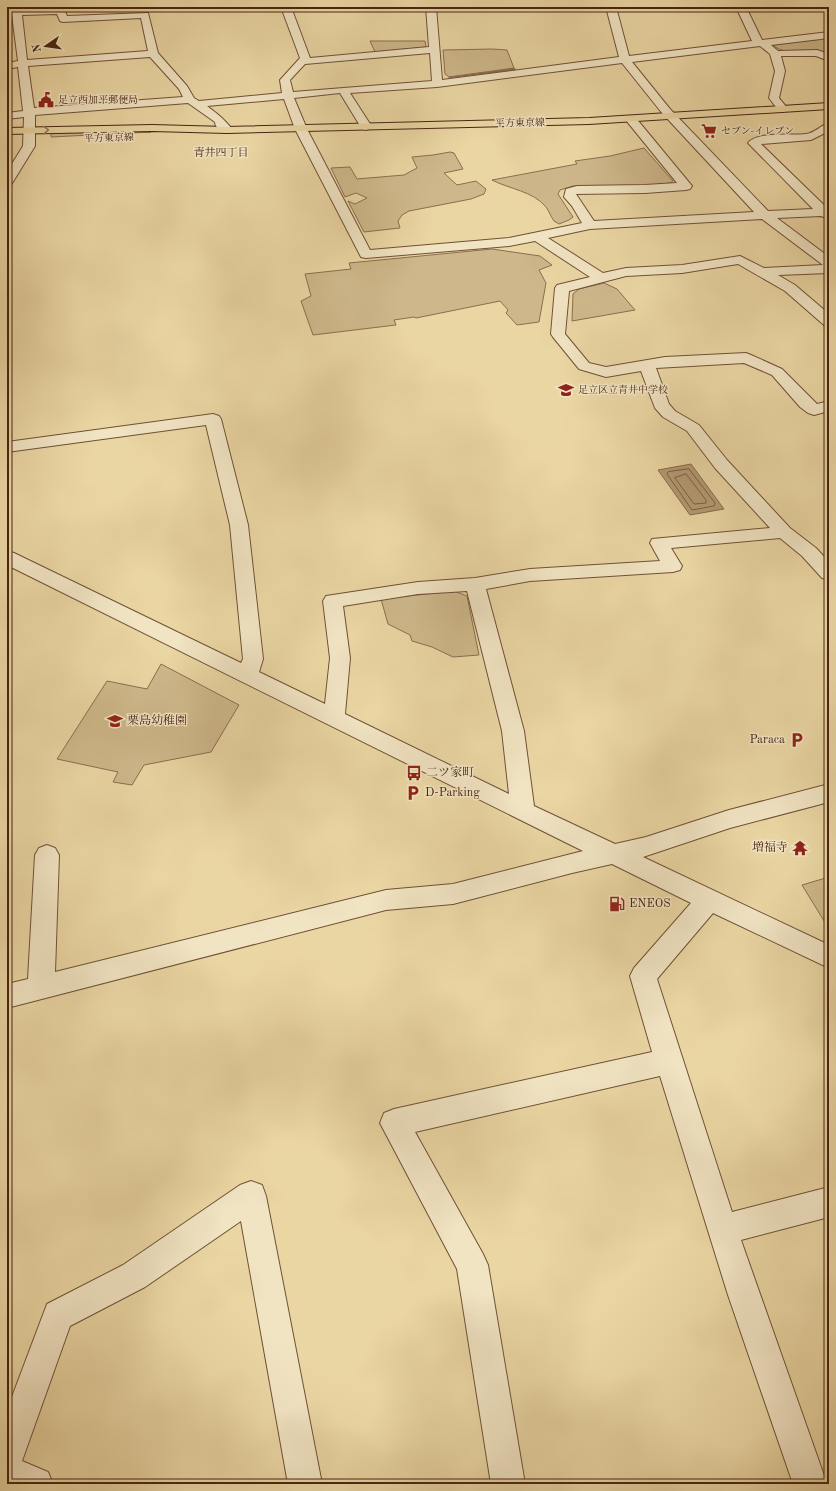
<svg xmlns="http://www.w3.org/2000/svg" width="836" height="1491" viewBox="0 0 836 1491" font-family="'Old Standard TT','Noto Serif JP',serif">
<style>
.green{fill:#ceb88b;stroke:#8a6e4f}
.water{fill:#b39972;stroke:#886a4c}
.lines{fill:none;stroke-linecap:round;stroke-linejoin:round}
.shore{stroke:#7d5e42;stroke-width:1}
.stream{fill:#886a4c;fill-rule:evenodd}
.minor-casing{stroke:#705037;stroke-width:2}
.major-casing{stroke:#472413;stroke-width:2}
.minor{fill:#f1e4c3;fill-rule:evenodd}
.major{fill:#ead6a3;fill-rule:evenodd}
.oneway{stroke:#987d5b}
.labels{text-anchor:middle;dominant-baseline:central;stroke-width:3;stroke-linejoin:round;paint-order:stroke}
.far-poi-label{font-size:10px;fill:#472413;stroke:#f1e4c3;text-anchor:start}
.far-street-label{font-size:10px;fill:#472413;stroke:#f1e4c3}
.far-neighbourhood-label{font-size:11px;fill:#472413;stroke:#f1e4c3}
.poi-label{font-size:12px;fill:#472413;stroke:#f1e4c3;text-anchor:start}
</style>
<rect width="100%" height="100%" fill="#ead6a3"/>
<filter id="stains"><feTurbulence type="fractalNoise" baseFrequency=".005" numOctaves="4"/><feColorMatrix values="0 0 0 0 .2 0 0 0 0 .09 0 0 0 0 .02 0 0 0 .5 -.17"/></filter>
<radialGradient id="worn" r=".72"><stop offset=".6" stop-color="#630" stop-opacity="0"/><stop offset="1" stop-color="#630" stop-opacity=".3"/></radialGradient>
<g class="green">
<path d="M 829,38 L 829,54 C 812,47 790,58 774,46 L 775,44 Z"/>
<path d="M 370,41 L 425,41 L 426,47 L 375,52 Z"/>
<path d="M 492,49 L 507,50 L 514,68 L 449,77 L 445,74 L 443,50 Z"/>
<path d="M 109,131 L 151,132 L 51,137 L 51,132 Z"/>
<path d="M 644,148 L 673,181 L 670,183 L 643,186 L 573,186 L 560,190 L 558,194 L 573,217 L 569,220 L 559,224 L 554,221 C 551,217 549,211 546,207 C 533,191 509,189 492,180 L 577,164 L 575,161 L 610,156 Z"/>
<path d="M 450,152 L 454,153 L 463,169 L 444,173 L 457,185 L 476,181 L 486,189 L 484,194 L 471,199 L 409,211 L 402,215 L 398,221 L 400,228 L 364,232 L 348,201 L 355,204 L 367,198 L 356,193 L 345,197 L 331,168 L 350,167 L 357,179 L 404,175 L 417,168 L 412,157 L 433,155 Z"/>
<path d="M 492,249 L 540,256 L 552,265 L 539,270 L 546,283 L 539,322 L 517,325 L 506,313 L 508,310 L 500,301 L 416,318 L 414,317 L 394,320 L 396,325 L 313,335 L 301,301 L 311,296 L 305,274 L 351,269 L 349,263 Z"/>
<path d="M 604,283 L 617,289 L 635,310 L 572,321 L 573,294 L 579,289 Z"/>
<path d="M 454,591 L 467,596 L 479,655 L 453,657 L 432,647 L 412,641 L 410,635 L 388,624 L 381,599 Z"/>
<path d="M 161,664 L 239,705 L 211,752 L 144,765 L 132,785 L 113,782 L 118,772 L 57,759 L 107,681 L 147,689 Z"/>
<path d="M 829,877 L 829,929 L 802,885 Z"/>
</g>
<path class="water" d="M 691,464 L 724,509 L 690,515 L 658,470 Z"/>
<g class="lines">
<g class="shore">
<path d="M 689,469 L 715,503 L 714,506 L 692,510 L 667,474 L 668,472 Z"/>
<path d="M 686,474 L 706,500 L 706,503 L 694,504 L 675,478 Z"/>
</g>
<path class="stream" d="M 515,68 L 516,70 L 450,78 L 448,77 Z"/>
<defs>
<g id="minor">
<path d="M 11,7 L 21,7 L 21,10 L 61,8 L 64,9 L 67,16 L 148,13 L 158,53 L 187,86 L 194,98 L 199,101 L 282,93 L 280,80 L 300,58 L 281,7 L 291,7 L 310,58 L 429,47 L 426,7 L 436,7 L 442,80 L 619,57 L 606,7 L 616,7 L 629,56 L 752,41 L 736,7 L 746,7 L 762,40 L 829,32 L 829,38 L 771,45 L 778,51 L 817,50 L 829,54 L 829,61 L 816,56 L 781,56 L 785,71 L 779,98 L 788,109 L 783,112 L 779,111 L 769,98 L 775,71 L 770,54 L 760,46 L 632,62 L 670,109 L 768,211 L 813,209 L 750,145 L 748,143 C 757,131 792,136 806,134 C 815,133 821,125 829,123 L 829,131 L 811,140 L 761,144 L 829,210 L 829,219 L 821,216 L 777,218 L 829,257 L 829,273 L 778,275 L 795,285 L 829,314 L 829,326 L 824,325 L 785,291 L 738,264 L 682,273 L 626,276 L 569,291 L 565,334 L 589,363 L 606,367 L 665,357 L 746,353 L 751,355 L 782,369 L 817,404 L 829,401 L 829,411 L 814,415 L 808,413 L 800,407 L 772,375 L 744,363 L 656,368 L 669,404 L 675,411 L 699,425 L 727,460 L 790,528 L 816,548 L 829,562 L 829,580 L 822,578 L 802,556 L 780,538 L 671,548 L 682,566 L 680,570 L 673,572 L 530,581 L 486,589 L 524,731 L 534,806 L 615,844 L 646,837 L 729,810 L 829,784 L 829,802 L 730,828 L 643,857 L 829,945 L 829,968 L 713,913 L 657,979 L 732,1212 L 829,1187 L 829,1217 L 741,1240 L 827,1484 L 793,1484 L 728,1295 L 660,1076 L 415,1132 L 483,1254 L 488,1265 L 525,1484 L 491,1484 L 457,1269 L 380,1123 L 384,1113 L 394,1109 L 652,1052 L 630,976 L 634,968 L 691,903 L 612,864 L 572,873 L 453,904 L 386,910 L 7,1008 L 7,984 L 28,979 L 35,855 L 39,848 L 47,845 L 55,848 L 59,855 L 55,972 L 386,890 L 453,884 L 583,851 L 7,565 L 7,551 L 14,553 L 241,663 L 243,659 L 230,525 L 206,425 L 7,452 L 7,442 L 213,414 L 219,416 L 221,419 L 248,525 L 263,659 L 259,672 L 325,704 L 330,658 L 323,601 L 326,596 L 418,582 L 475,578 L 530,569 L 660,561 L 650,543 L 652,539 L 770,528 L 715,468 L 687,431 L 663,417 L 655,408 L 641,371 L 606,377 L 579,369 L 553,337 L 551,334 L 555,288 L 557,285 L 590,277 L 535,241 L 509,246 L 366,258 L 361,257 L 295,129 L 284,99 L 207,106 C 219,115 224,119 233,130 L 227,133 C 222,132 215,128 215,122 L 188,103 L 35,115 L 35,146 L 11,185 L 7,186 L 7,172 L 23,146 L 24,117 L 7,119 L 7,113 L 23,111 L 18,67 L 7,69 L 7,63 L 18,61 ZM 57,14 L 60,21 L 63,22 L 141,18 L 148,51 L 27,60 L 22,15 ZM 430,53 L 432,81 L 293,92 L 290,80 L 305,64 ZM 150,57 L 179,89 L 183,97 L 34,108 L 28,66 ZM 622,63 L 662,113 L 754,212 L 594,221 L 576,194 L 645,193 L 686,190 L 690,189 L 692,186 L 635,117 L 631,116 L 625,119 L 677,183 L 645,185 L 577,186 L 566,189 L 564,197 L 572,206 L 582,223 L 509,238 L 370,250 L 307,129 L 294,98 L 340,93 L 362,129 L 366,130 L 372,127 L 350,93 L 437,87 ZM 762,219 L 823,265 L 764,268 L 740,256 L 682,265 L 626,268 L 603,273 L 548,238 L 590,229 ZM 467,591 L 502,731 L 509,794 L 345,714 L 350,658 L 343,606 L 418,594 Z"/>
<path d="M 251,1181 L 262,1185 L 266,1196 L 322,1484 L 288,1484 L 241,1221 L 145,1287 L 70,1326 L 22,1461 L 48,1472 L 53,1484 L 7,1484 L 7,1410 L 47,1304 L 123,1265 L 240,1185 Z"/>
</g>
<path id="major" d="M 829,103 L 829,109 L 589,124 L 227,133 L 152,131 L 7,134 L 7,128 L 152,125 L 227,127 L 589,118 Z"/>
</defs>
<use href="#minor" class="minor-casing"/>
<use href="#major" class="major-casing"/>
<use href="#minor" class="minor"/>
<use href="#major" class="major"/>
</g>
<defs><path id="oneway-chevron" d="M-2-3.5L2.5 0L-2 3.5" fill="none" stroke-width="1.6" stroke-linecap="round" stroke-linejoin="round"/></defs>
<use class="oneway" href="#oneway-chevron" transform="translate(46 130) rotate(-2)"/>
<defs>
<symbol id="civic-bare" viewBox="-9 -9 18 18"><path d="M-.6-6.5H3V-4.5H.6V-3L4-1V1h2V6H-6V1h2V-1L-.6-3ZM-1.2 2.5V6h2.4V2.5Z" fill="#8f2418" stroke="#f1e4c3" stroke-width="2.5" paint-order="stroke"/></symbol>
<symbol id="supermarket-bare" viewBox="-9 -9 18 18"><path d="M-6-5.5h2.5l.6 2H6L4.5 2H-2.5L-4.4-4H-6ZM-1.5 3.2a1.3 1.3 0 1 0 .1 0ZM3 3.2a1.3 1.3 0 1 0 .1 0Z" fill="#8f2418" stroke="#f1e4c3" stroke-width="2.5" paint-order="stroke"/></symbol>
<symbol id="school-bare" viewBox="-9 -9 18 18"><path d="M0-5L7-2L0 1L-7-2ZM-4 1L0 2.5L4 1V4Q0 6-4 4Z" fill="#8f2418" stroke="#f1e4c3" stroke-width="2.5" paint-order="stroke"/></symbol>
<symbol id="parking-bare" viewBox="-9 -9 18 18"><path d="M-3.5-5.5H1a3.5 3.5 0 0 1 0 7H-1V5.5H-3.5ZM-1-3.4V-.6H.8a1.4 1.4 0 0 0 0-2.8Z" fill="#8f2418" stroke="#f1e4c3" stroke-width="2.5" paint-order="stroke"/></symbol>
<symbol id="bus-bare" viewBox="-9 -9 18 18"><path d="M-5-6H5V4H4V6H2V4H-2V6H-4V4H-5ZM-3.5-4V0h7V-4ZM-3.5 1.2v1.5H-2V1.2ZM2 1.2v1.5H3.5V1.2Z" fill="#8f2418" stroke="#f1e4c3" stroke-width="2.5" paint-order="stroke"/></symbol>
<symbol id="temple-bare" viewBox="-9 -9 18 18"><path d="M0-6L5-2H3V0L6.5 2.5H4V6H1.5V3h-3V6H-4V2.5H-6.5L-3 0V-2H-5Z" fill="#8f2418" stroke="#f1e4c3" stroke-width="2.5" paint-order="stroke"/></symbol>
<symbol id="fuel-bare" viewBox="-9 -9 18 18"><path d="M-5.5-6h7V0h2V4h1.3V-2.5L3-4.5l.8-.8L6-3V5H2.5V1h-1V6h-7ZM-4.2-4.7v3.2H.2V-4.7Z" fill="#8f2418" stroke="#f1e4c3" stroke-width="2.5" paint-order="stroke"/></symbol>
</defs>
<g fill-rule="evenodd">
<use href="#civic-bare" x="35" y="89" width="22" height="22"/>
<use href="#supermarket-bare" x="698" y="120" width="22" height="22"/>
<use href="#school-bare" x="555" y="379" width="22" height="22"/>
<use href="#school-bare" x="104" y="710" width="22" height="22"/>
<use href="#parking-bare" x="786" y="729" width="22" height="22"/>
<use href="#bus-bare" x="403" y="762" width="22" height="22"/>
<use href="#parking-bare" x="402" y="782" width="22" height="22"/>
<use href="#temple-bare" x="789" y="837" width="22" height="22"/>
<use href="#fuel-bare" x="606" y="893" width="22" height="22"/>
</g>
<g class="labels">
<g class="far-poi-label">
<text x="58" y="100">足立西加平郵便局</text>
<text x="721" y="131">セブン-イレブン</text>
<text x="578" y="390">足立区立青井中学校</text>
</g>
<g class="far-street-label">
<text transform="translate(520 123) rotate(-1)">平方東京線</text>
<text transform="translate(109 138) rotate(-2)">平方東京線</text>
</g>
<g class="far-neighbourhood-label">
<text x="221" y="153">青井四丁目</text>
</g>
<g class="poi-label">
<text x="127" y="721">栗島幼稚園</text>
<text x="785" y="740" text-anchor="end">Paraca</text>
<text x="426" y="773">二ツ家町</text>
<text x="425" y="793">D-Parking</text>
<text x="788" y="848" text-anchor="end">増福寺</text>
<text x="629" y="904">ENEOS</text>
</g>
</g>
<rect width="836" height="1491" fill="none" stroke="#ead6a3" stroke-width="24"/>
<rect x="8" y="8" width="820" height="1475" fill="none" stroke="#472413" stroke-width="2"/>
<rect x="12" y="12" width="812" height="1467" fill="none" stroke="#472413"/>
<g transform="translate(46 46) rotate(257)" stroke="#f1e4c3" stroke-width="3" paint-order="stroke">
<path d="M0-3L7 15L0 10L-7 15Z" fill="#472413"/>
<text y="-6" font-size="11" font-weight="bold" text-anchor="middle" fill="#472413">N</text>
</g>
<rect width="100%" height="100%" filter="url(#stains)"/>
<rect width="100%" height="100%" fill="url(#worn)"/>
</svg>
